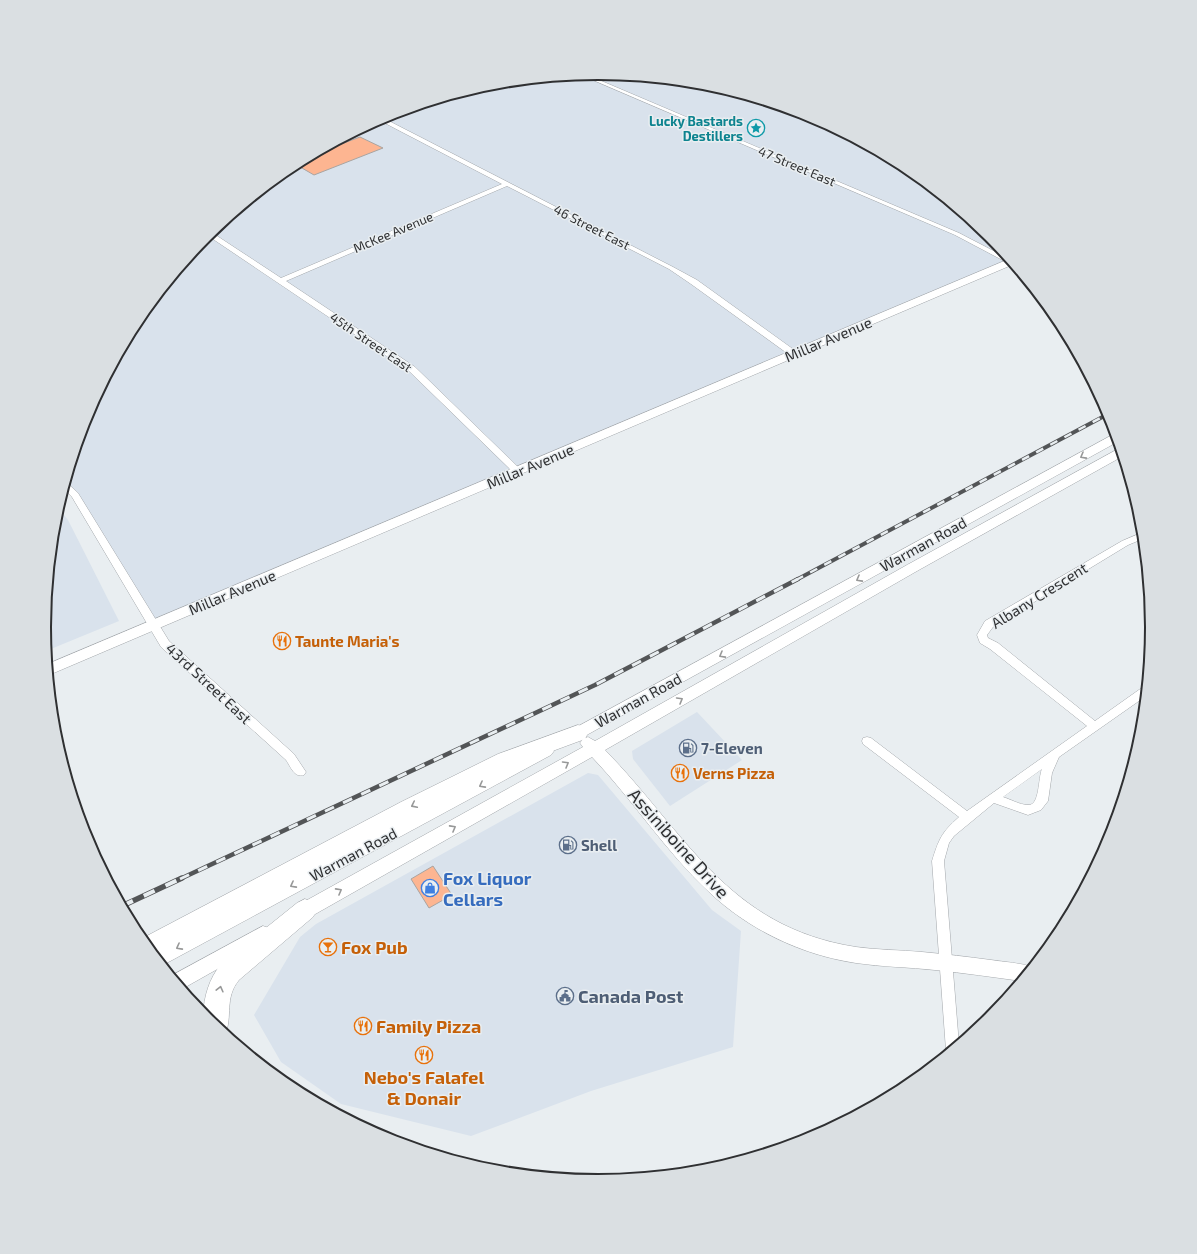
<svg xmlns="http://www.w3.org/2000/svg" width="1197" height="1254" viewBox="0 0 1197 1254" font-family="'Exo 2',sans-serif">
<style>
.built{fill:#d9e2ec}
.building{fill:#fdb591;stroke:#a9a4a1}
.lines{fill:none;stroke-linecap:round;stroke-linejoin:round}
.street-casing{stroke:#a3a7ab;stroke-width:1}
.secondary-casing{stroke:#a3a7ab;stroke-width:1}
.highway-casing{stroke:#a3a7ab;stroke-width:1}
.street{fill:#fff;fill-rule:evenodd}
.secondary{fill:#fff;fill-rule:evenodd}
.highway{fill:#fff;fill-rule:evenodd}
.rail-far2-casing{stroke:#535557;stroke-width:4}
.rail-far1-casing{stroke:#535557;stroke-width:4.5}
.rail-casing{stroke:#535557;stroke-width:5.5}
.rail-far2{stroke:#e9eef1;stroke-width:2.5;stroke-dasharray:8;stroke-linecap:butt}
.rail-far1{stroke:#e9eef1;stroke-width:3;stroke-dasharray:10;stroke-linecap:butt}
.rail{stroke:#e9eef1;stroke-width:4;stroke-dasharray:12;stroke-linecap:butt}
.oneway{stroke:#979898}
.labels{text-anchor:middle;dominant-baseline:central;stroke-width:3;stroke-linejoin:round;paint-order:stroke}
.far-culture-label{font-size:13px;font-weight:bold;fill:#0d838f;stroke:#e9eef1;text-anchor:end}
.far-street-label{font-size:13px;fill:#2f3032;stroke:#e9eef1}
.street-label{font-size:15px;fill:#2f3032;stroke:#e9eef1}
.food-label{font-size:15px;font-weight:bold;fill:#c56008;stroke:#e9eef1;text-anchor:start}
.service-label{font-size:15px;font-weight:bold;fill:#4e5e75;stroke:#e9eef1;text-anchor:start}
.near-street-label{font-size:18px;fill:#2f3032;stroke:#e9eef1}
.near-shop-label{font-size:18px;font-weight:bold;fill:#366cbe;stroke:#e9eef1;text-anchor:start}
.near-food-label{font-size:18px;font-weight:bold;fill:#c56008;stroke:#e9eef1;text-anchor:start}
.near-service-label{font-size:18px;font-weight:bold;fill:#4e5e75;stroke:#e9eef1;text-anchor:start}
.rim{fill:none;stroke:#2f3032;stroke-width:2}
</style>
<rect width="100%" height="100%" fill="#e9eef1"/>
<g class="built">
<path d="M 599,73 L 707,83 L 811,115 L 907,166 L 991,235 L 1012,261 L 153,625 L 78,500 L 65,486 L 86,415 L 138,319 L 207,235 L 291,166 L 387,115 L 491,83 Z"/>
<path d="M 58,508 L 68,520 L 119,621 L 46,651 L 44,627 L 55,519 Z"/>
<path d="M 697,712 L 742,760 L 670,806 L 633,759 L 632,751 Z"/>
<path d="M 588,773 L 598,775 L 712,910 L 741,931 L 733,1047 L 591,1091 L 471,1136 L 341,1104 L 281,1062 L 254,1015 L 300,937 L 316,924 Z"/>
</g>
<g class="building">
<path d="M 360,137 L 383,148 L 314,175 L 295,164 L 309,156 Z"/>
<path d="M 433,866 L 452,895 L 429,908 L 411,879 Z"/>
</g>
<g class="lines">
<defs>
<g id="street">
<path d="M 579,74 L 585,74 L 959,233 L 1011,260 L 1013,262 L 1008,263 L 955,235 Z"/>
<path d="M 441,98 L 441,100 L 387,120 L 673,267 L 697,280 L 797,352 L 797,356 L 791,356 L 691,284 L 669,269 L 507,186 L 286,281 L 415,367 L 520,469 L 521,471 L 520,473 L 514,473 L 409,371 L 207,235 L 211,232 L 281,278 L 502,184 L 377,119 Z"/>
<path d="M 66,482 L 78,493 L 169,641 L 294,754 L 306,772 L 304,775 C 294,778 291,767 286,760 L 161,647 L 72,497 L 64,489 Z"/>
<path d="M 1141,533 L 1144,534 L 1145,541 L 1140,540 L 1128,545 L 993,627 L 987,635 L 988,638 L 998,643 L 1095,721 L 1143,687 L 1147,686 L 1146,696 L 1059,757 L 1052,773 L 1048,801 L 1041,810 L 1028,815 L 994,803 L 954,836 L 949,843 L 944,861 L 959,1045 L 948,1054 L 946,1050 L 932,861 C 939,839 941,833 959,817 L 863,744 L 862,741 L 863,738 L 867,737 L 871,738 L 967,811 L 1087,726 L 990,649 L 980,643 L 977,635 L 985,621 L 1122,541 ZM 1042,769 C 1038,778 1040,806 1028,805 C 1020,805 1010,799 1003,797 Z"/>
</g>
<g id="secondary">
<path d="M 1009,259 L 1010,259 L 1014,264 L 49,675 L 48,664 Z"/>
<path d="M 1114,434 L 1117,434 L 1119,441 L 574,742 L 569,744 L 564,742 L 561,738 L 564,734 Z"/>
<path d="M 1118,449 L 1121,449 L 1123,456 L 917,571 L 605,750 C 686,833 727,927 856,947 C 877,950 900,950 922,952 C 945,954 968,957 991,960 C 1005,962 1020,963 1033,967 L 1021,981 C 993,977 964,973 935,970 C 909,967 882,967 856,963 C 802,955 749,930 709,892 C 665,851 633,800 592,757 L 303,921 L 297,923 L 291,921 L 288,915 L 291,909 L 583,747 L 580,743 L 583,739 L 588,737 L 595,741 L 907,565 Z"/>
<path d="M 546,745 L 551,747 L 554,751 L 551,755 L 163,965 L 152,953 Z"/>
<path d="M 263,926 L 269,928 L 272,934 L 269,940 L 182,989 L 171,976 Z"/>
</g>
<g id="highway">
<path d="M 578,725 L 585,727 L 588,733 L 585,739 L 512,766 L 417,814 L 156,956 L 155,956 L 141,939 L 401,802 L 498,754 Z"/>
<path d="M 305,899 L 313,903 L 317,910 L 313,917 L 239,980 C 224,998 233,1016 225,1035 L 203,1016 C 204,996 209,979 221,964 L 297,903 Z"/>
</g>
</defs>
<use href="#street" class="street-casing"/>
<use href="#secondary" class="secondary-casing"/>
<use href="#highway" class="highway-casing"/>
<use href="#street" class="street"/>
<use href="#secondary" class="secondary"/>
<use href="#highway" class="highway"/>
<defs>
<path id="rail-far2" d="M 796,580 L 1110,413"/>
<path id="rail-far1" d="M 180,879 L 595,685 L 798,579"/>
<path id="rail" d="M 122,906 L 182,878"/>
</defs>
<use href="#rail-far2" class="rail-far2-casing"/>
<use href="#rail-far1" class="rail-far1-casing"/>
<use href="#rail" class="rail-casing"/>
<use href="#rail-far2" class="rail-far2"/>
<use href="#rail-far1" class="rail-far1"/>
<use href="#rail" class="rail"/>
</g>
<defs><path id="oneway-chevron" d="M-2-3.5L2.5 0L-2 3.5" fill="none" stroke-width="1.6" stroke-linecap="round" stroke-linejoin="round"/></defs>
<g class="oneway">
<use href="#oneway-chevron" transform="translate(1083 456) rotate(151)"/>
<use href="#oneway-chevron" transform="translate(859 579) rotate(151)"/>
<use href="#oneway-chevron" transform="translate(722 655) rotate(151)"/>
<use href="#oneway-chevron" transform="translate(680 700) rotate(-30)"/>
<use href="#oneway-chevron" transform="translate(566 764) rotate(-30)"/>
<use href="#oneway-chevron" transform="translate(482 785) rotate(152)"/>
<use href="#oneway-chevron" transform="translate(414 805) rotate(154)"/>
<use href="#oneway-chevron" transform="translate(453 828) rotate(-29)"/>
<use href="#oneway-chevron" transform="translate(293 885) rotate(152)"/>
<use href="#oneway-chevron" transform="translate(339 891) rotate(-29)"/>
<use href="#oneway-chevron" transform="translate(179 947) rotate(152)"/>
<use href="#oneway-chevron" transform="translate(220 989) rotate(-76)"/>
</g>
<defs>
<symbol id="sight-ring" viewBox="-11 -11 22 22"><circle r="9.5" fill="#e9eef1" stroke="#0f9aa8" stroke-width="1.5"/><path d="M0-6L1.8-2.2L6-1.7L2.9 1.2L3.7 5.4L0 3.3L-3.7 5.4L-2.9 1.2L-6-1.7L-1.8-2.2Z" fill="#0f9aa8"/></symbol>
<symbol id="restaurant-ring" viewBox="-11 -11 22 22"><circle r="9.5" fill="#e9eef1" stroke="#e8710a" stroke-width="1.5"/><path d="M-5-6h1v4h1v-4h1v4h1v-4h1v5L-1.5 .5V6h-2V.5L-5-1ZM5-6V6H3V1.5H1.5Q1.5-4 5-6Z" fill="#e8710a"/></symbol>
<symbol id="fuel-ring" viewBox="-11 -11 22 22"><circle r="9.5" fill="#e9eef1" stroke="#5c6f8a" stroke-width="1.5"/><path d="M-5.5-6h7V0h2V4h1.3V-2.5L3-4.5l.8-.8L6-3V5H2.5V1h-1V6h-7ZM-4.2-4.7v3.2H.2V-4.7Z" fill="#5c6f8a"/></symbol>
<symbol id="shop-ring" viewBox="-11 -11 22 22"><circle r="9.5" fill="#e9eef1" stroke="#3f7fe0" stroke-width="1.5"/><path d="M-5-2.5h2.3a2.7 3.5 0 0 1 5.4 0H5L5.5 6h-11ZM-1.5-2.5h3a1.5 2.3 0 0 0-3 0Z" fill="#3f7fe0"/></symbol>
<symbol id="bar-ring" viewBox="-11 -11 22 22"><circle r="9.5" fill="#e9eef1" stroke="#e8710a" stroke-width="1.5"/><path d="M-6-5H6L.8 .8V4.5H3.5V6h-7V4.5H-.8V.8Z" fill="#e8710a"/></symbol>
<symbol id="civic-ring" viewBox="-11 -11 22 22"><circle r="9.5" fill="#e9eef1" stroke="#5c6f8a" stroke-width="1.5"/><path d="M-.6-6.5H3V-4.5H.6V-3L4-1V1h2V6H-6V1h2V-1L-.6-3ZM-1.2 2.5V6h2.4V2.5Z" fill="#5c6f8a"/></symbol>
</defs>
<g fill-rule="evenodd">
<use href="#sight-ring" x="746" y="118" width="20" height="20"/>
<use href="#restaurant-ring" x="272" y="631" width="20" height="20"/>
<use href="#fuel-ring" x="678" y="738" width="20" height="20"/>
<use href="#restaurant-ring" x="670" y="763" width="20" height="20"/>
<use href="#fuel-ring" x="558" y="835" width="20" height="20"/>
<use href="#shop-ring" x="420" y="878" width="20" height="20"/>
<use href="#bar-ring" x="318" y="937" width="20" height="20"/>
<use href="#civic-ring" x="555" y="986" width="20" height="20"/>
<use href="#restaurant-ring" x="353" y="1016" width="20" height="20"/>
<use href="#restaurant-ring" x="414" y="1045" width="20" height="20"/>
</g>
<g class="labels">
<g class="far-culture-label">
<text x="743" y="121">Lucky Bastards<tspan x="743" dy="15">Destillers</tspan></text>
</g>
<g class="far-street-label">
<text transform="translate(797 166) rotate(23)">47 Street East</text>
<text transform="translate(592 227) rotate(27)">46 Street East</text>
<text transform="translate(393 232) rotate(-23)">McKee Avenue</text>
<text transform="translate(371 342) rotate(34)">45th Street East</text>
</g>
<g class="street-label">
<text transform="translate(828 339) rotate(-23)">Millar Avenue</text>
<text transform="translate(530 466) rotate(-23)">Millar Avenue</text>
<text transform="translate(923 544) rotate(-29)">Warman Road</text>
<text transform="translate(232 592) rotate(-23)">Millar Avenue</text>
<text transform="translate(1039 595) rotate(-32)">Albany Crescent</text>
<text transform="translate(209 683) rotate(43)">43rd Street East</text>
<text transform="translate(638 700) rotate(-29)">Warman Road</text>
<text transform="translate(353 854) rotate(-28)">Warman Road</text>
</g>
<g class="food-label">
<text x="295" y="641">Taunte Maria's</text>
<text x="693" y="773">Verns Pizza</text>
</g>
<g class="service-label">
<text x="701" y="748">7-Eleven</text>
<text x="581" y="845">Shell</text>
</g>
<g class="near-street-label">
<text transform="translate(679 843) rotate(48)">Assiniboine Drive</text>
</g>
<g class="near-shop-label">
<text x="443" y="878">Fox Liquor<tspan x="443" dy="21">Cellars</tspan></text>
</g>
<g class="near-food-label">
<text x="341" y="947">Fox Pub</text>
<text x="376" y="1026">Family Pizza</text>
<text x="424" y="1077" text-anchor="middle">Nebo's Falafel<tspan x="424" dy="21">&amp; Donair</tspan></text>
</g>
<g class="near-service-label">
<text x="578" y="996">Canada Post</text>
</g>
</g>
<path d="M0 0H1197V1254H0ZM51 627a547 547 0 1 1 1094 0a547 547 0 1 1-1094 0Z" fill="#dadfe2" fill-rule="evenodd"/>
<path class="rim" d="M51 627a547 547 0 1 1 1094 0a547 547 0 1 1-1094 0Z"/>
</svg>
